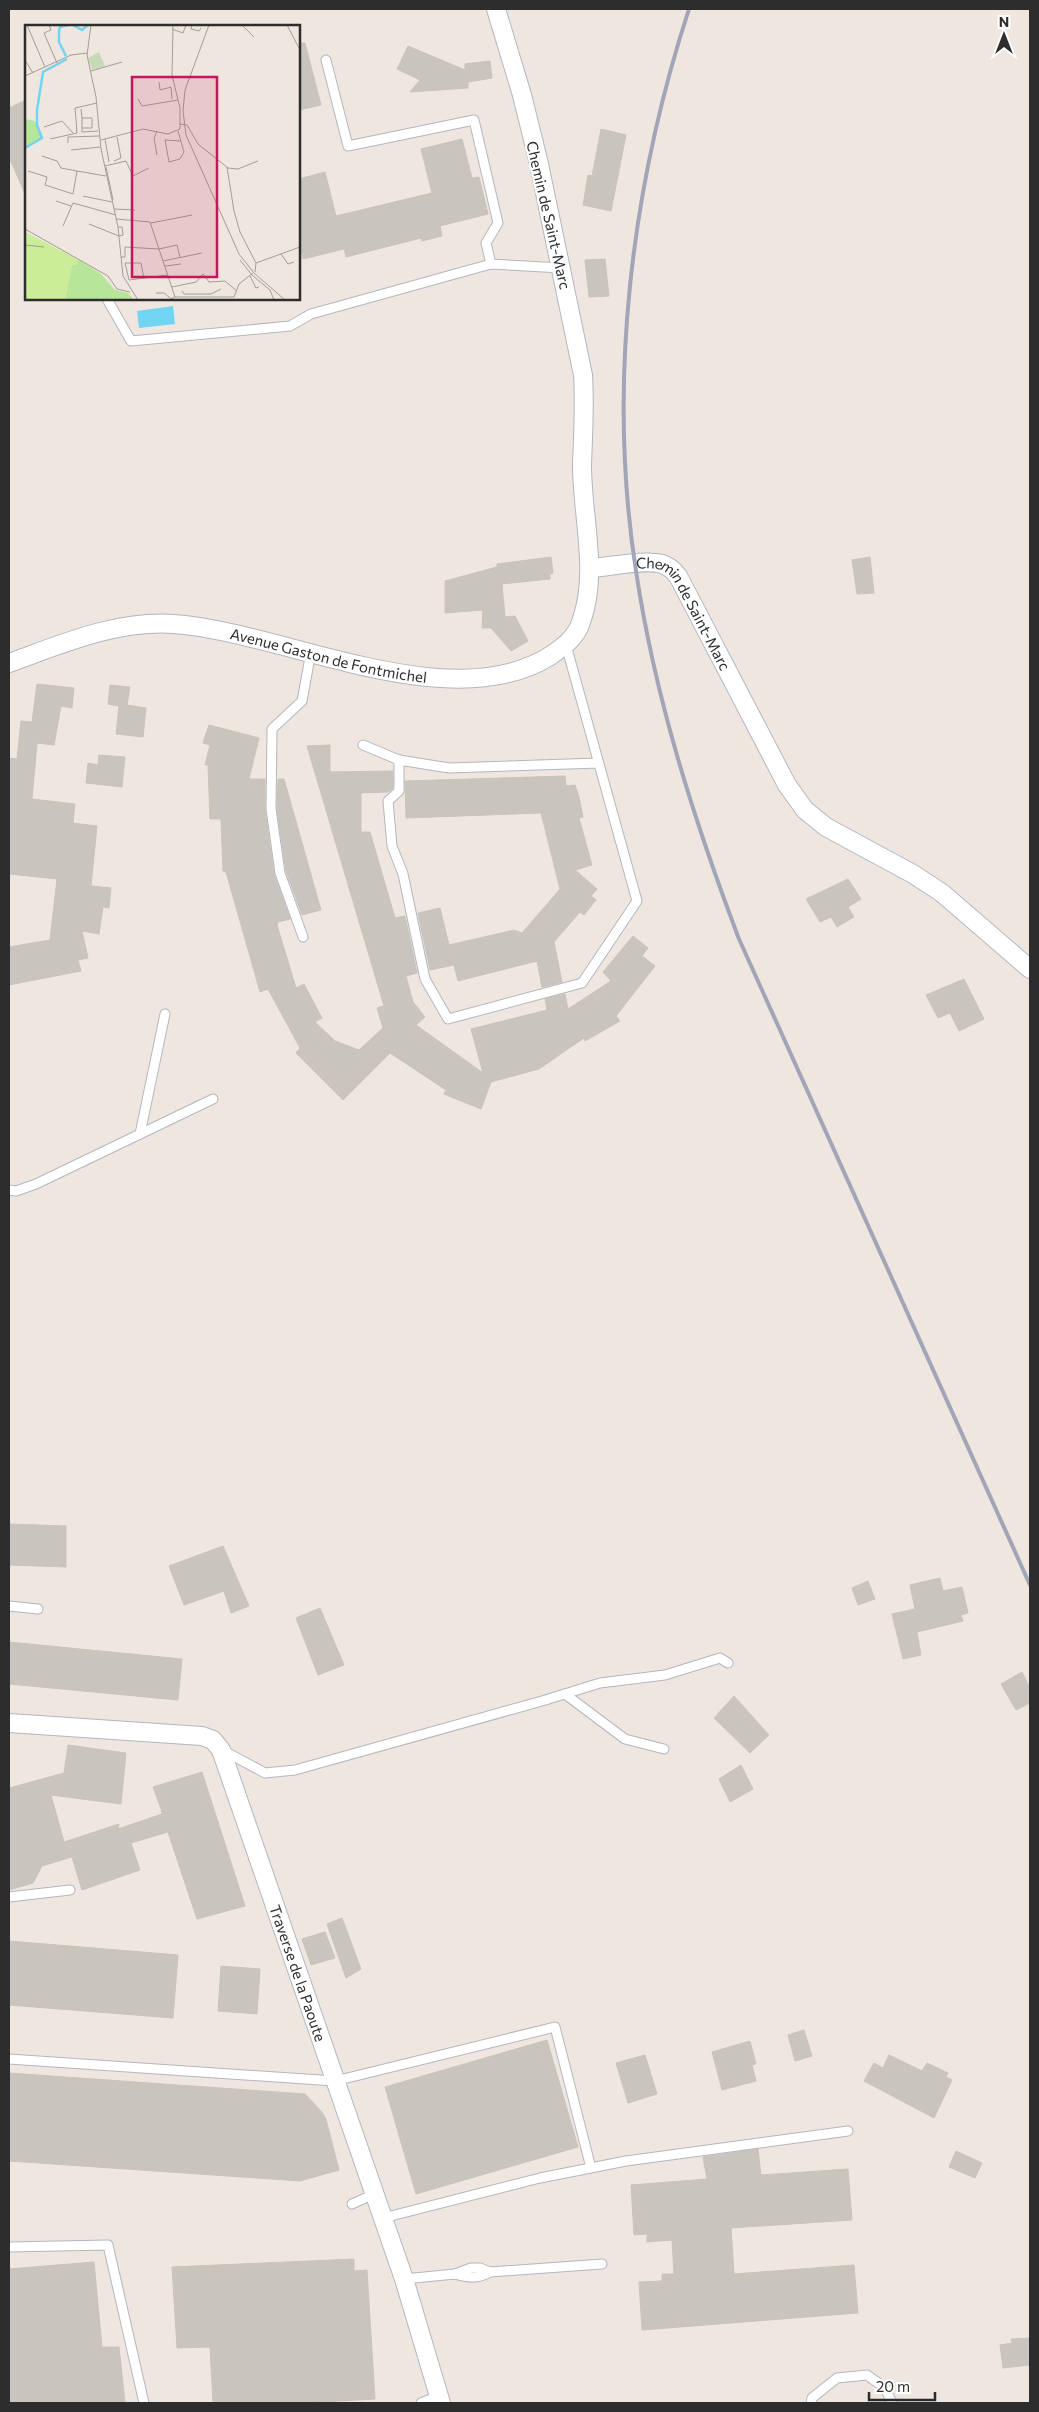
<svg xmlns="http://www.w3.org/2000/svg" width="1039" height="2412" viewBox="0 0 1039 2412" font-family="Commissioner,sans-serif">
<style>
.water{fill:#71d4f2}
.building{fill:#cac4be;stroke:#cac3b8}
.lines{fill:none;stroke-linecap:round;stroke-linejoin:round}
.service-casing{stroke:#b3b6c0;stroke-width:11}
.minor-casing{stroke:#b3b6c0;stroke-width:20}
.service{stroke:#fff;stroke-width:9}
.minor{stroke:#fff;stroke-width:18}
.rail{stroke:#a1a5b7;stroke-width:4}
.labels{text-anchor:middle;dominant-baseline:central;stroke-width:4.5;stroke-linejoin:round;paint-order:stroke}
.street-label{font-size:15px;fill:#2d2d2d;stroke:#fff}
.inset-river{fill:none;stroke:#71d4f2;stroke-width:2.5}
.inset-road{fill:none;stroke:#a19d98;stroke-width:1}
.view{fill:#c2185b;fill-opacity:0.15;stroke:#c2185b;stroke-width:2.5}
.inset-edge{fill:none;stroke:#2d2d2d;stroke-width:2.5}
</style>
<rect width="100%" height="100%" fill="#efe7df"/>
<path class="water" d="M 173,306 L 175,324 L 139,328 L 137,311 Z"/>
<g class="building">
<path d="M 299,43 L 305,43 L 321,105 L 299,110 Z"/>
<path d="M 408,46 L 465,70 L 465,64 L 490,61 L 492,78 L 468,82 L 468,88 L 410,92 L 420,80 L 397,69 Z"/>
<path d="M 26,100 L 26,196 L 9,157 L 9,108 Z"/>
<path d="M 601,129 L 626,135 L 611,211 L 583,205 L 588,175 L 592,176 Z"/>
<path d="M 462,139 L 472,178 L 479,177 L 488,214 L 440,226 L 442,236 L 422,241 L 421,238 L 346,257 L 344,249 L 303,259 L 299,242 L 299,179 L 325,172 L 336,216 L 432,193 L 421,149 Z"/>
<path d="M 605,259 L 609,296 L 589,297 L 585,260 Z"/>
<path d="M 551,557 L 553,573 L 550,574 L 550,579 L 502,584 L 505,617 L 515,616 L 528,641 L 511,651 L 491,628 L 482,628 L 483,610 L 445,613 L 445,581 L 497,567 L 497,564 Z"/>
<path d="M 870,557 L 874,593 L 857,594 L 852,560 Z"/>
<path d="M 37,684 L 74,688 L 72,708 L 61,706 L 54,745 L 37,743 L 32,799 L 75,804 L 73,823 L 97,826 L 91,886 L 111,888 L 109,908 L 103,907 L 99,934 L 82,931 L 88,958 L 78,960 L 81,971 L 9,985 L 9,947 L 50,940 L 57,879 L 9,874 L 9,758 L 17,759 L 21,721 L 32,722 Z"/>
<path d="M 110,685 L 130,687 L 127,705 L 146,708 L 143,737 L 116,734 L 119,706 L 108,704 Z"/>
<path d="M 209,725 L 259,738 L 249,779 L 265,779 L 265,810 L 274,874 L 290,919 L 278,922 L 277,925 L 296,988 L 304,984 L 322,1018 L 315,1022 L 335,1041 L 359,1050 L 383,1028 L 377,1008 L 384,1006 L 307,746 L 330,745 L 330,772 L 393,771 L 393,788 L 388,792 L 361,793 L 361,832 L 370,832 L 395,918 L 405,916 L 417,973 L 406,976 L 413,1002 L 425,1017 L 416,1025 L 483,1073 L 471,1029 L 547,1010 L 545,999 L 565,994 L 568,1009 L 611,981 L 603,972 L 633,936 L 648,948 L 642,956 L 655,966 L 616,1016 L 620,1021 L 585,1041 L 584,1038 L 539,1069 L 491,1082 L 481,1109 L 444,1094 L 446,1090 L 390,1053 L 343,1100 L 296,1053 L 300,1048 L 268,989 L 260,992 L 226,872 L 223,871 L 221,819 L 210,819 L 208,765 L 205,765 L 210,745 L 203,743 Z"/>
<path d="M 99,755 L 125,757 L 122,787 L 86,783 L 88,763 L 98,765 Z"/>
<path d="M 565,776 L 566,786 L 575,785 L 579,797 L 583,817 L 579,818 L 592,865 L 575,870 L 597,889 L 591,896 L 596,900 L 584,915 L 580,912 L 554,942 L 562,982 L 542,987 L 537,961 L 458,981 L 454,965 L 430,970 L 418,913 L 440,908 L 449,945 L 514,930 L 522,933 L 560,889 L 541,813 L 406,818 L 405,781 Z"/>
<path d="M 278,779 L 284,779 L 321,910 L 302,915 L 286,871 L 277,809 Z"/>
<path d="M 848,879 L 861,899 L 848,907 L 854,917 L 837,927 L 831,917 L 820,922 L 806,899 Z"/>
<path d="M 964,979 L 984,1019 L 959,1031 L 950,1013 L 938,1018 L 926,995 Z"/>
<path d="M 9,1524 L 66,1526 L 66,1567 L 9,1565 Z"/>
<path d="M 223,1546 L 249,1606 L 231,1613 L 224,1591 L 184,1605 L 169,1566 Z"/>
<path d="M 940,1578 L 943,1591 L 962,1587 L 968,1613 L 961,1615 L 963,1621 L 917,1632 L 921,1655 L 903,1659 L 892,1614 L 915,1609 L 910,1585 Z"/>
<path d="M 868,1581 L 875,1599 L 858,1605 L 852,1588 Z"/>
<path d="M 320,1608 L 344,1665 L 318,1675 L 296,1618 Z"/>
<path d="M 9,1642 L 182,1659 L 178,1700 L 9,1684 Z"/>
<path d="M 1022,1672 L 1030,1688 L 1030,1703 L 1016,1710 L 1001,1684 Z"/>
<path d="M 734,1696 L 769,1735 L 750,1753 L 714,1718 Z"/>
<path d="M 68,1745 L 126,1753 L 121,1804 L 51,1795 L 64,1842 L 119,1824 L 118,1829 L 162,1814 L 161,1810 L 164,1809 L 161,1809 L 153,1787 L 202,1772 L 245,1906 L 197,1919 L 168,1832 L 131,1843 L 140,1870 L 82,1890 L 72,1857 L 42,1866 L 33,1883 L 9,1890 L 9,1788 L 64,1773 Z"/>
<path d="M 741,1765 L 753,1789 L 730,1802 L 719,1779 Z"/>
<path d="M 342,1918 L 361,1969 L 346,1978 L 327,1924 Z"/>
<path d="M 325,1932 L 335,1958 L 311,1965 L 302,1939 Z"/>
<path d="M 9,1941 L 178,1955 L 173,2018 L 9,2005 Z"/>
<path d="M 221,1966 L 260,1969 L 257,2014 L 218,2011 Z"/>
<path d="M 804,2030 L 812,2056 L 795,2061 L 788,2035 Z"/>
<path d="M 547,2040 L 578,2147 L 416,2194 L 385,2087 Z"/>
<path d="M 750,2041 L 756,2064 L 752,2065 L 756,2081 L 722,2090 L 712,2052 Z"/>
<path d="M 645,2055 L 657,2094 L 628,2103 L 616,2063 Z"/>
<path d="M 889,2055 L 922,2071 L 927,2063 L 948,2073 L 946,2077 L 952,2080 L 934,2118 L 864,2081 L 874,2063 L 883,2068 Z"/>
<path d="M 9,2073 L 305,2094 L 321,2111 L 326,2119 L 339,2170 L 300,2181 L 9,2161 Z"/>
<path d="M 758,2149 L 761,2175 L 848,2169 L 852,2220 L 731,2228 L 734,2274 L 854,2265 L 858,2313 L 642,2330 L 639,2282 L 662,2281 L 662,2274 L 674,2274 L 672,2240 L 647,2242 L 647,2234 L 634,2235 L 631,2185 L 707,2179 L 703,2157 Z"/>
<path d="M 956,2151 L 982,2163 L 975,2178 L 949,2167 Z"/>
<path d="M 354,2259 L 354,2271 L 367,2270 L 375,2399 L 302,2403 L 213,2403 L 210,2347 L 177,2348 L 172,2267 Z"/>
<path d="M 94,2262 L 102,2347 L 119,2347 L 125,2403 L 9,2403 L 9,2269 Z"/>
<path d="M 1030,2338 L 1030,2365 L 1003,2368 L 1000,2345 L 1012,2343 L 1011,2339 Z"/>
</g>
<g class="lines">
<defs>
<g id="service">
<path d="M 326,60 L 348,146 L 474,120 L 498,223 L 486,243 L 491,264"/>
<path d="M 107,299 L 131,341 L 290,326 L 311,314 L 491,264 L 561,268"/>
<path d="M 566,645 L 637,901 L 582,983 L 448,1019 L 425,979 L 403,874 L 392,846 L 388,801 L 399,791 L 399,760 L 449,768 L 599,763"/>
<path d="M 363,745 L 399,760"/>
<path d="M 303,937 L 280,873 L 271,809 L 272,729 L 302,701 L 311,652"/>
<path d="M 140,1134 L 165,1014"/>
<path d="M 9,1190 L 16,1191 L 36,1184 L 213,1099"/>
<path d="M 9,1606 L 38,1609"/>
<path d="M 565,1694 L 625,1739 L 664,1749"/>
<path d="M 224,1751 L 265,1773 L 295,1770 L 542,1701 L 600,1683 L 665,1675 L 720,1658 L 728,1663"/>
<path d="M 9,1897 L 70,1890"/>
<path d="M 9,2059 L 335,2081 L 555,2027 L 591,2168"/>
<path d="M 352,2204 L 374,2194"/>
<path d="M 383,2218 L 540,2178 L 626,2161 L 848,2131"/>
<path d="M 9,2247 L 108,2245 L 144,2403"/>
<path d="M 455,2274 C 468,2278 478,2279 490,2272 L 602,2264"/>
<path d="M 404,2279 L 455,2274 L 471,2268 L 480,2268 L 490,2272"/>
<path d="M 421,2403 L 439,2396"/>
<path d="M 811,2403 L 812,2398 L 837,2378 L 867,2375 L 885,2388 L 892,2403"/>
</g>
<g id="minor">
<path id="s1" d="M 590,568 C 610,567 643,559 662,564 C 669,566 674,571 678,576 L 787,785 L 805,810 L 826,827 L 913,874 L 942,893 L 1030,969"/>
<path id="s2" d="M 9,663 C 62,644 116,620 174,624 C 284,632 449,719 550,656 C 563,647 576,638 581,622 C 599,573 582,517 582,465 C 583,435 585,406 583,375 L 539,164 L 522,95 L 496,9"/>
<path id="s3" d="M 9,1723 L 202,1736 L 213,1740 L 221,1750 L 404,2279 L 441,2403"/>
</g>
</defs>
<use href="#service" class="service-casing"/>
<use href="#minor" class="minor-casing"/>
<use href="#service" class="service"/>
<use href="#minor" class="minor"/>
<path class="rail" d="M 689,9 C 631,187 607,385 636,571 C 655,698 694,820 739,939 L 1030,1585"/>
</g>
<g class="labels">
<g class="street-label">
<text transform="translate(549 215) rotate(77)">Chemin de Saint-Marc</text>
<text stroke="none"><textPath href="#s1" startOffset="122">Chemin de Saint-Marc</textPath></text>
<text stroke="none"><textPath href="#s2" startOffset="329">Avenue Gaston de Fontmichel</textPath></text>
<text stroke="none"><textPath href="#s3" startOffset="454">Traverse de la Paoute</textPath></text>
</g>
</g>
<g transform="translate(25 25)">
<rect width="275" height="275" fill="#efe7df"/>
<path d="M 0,94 L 10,96 L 17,112 L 0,124 ZM 54,235 L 75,248 L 90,265 L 103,268 L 109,275 L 40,275 L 47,240 Z" fill="#b7e69b"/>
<path d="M 74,27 L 80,41 L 67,45 L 63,33 Z" fill="#c8d9b6"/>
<path d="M 0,207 L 54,235 L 51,240 L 47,240 L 40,275 L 0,275 Z" fill="#cbed97"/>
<path class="inset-river" d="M 48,0 L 57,5 L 63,0M 41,31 L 34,17 L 34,6 L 35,2 L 43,0M 0,123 L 17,113 L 12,100 L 12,85 L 18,47 L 42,34"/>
<path class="inset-road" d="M 2,0 L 20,42M 24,0 L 26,5 L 19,8 L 32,38M 66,0 L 62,30 L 71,72 L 76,124 L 93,202 L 98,251 L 113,275M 167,0 L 166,4 L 174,6 L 176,3M 184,0 L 160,65 L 158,86 L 161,110 L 214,229 L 229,248 L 260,275M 217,0 L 229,12M 262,0 L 275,25M 147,4 L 158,8 L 161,0M 0,35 L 8,48M 66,46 L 97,37M 0,51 L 46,30 L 62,28M 134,57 L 135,65 L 146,62 L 147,74M 113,74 L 117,81 L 153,75M 56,84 L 57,93 L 67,93 L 67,103 L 57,103 L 57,93M 155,99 L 162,100 L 173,119 L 203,143 L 213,144 L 233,136M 19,102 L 37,96 L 48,108M 57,103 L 57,107 L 73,106M 153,106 L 159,127 L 155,134 L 144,137 L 140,115 L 156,116M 25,114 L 52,108 L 50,83 L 72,78M 80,114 L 84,137M 76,115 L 118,104 L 143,109 L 155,104 L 155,83 L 147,50 L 148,0M 43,118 L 43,112 L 74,111M 46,125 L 75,122M 132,130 L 129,113 L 132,106M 17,131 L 32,136 L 36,143 L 52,146M 89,136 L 96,133 L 92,112M 80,141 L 101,136 L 108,151 L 124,143M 81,142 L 88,175M 202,142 L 209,186 L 215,207 L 231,238 L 230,247M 3,146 L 22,152 L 20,160 L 48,169 L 52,146 L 81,151M 58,171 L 87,177M 31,176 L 46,181M 89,184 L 110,185M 91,194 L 125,197 L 150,272M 126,198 L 167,190M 64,199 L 94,211M 38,201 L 48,178 L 91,190M 93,202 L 97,202 L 98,210 L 94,211M 0,204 L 83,251 L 92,264 L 105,267M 0,220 L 19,222M 256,229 L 263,239 L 269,237M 96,232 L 100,232 L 100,222 L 134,224 L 152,220 L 155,232M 215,235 L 227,250 L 245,265 L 249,275M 138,236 L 177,228M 100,238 L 104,255 L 143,250M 100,238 L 116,238 L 119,254M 231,238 L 275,222M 140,241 L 156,239M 225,251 L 231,263 L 234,262M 147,262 L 171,257 L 178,249 L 184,257 L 200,256 L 212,266M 157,266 L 159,269 L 186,269 L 196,264M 131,268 L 139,268 L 145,273M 143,275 L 150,272 L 209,272 L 214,259 L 228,248"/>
<path class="view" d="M 107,52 L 192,52 L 192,252 L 107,252 Z"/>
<rect width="275" height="275" class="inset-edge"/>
</g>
<rect width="1039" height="2412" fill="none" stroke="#2d2d2d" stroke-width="20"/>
<g transform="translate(1004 35)" stroke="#ffffff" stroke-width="4" paint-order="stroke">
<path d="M0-4L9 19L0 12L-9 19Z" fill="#2d2d2d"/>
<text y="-8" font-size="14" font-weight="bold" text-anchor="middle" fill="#2d2d2d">N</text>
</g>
<path d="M869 2392v8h66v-8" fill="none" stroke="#2d2d2d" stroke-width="2.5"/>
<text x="876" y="2392" font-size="15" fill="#2d2d2d" stroke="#ffffff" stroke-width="4" paint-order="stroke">20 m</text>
</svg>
